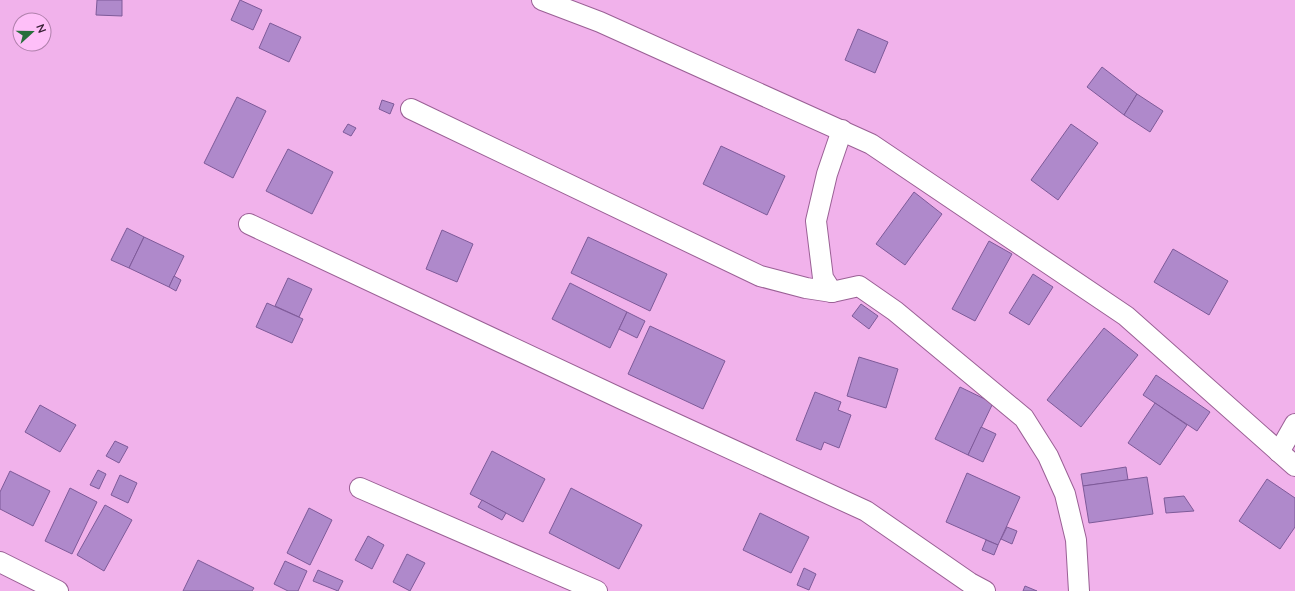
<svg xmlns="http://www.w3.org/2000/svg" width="1295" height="591" viewBox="0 0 1295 591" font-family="Lato,sans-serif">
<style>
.building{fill:#af89cb;stroke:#7e5a99}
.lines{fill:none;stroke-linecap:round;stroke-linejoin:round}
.street-casing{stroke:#9a6095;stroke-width:22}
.street{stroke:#fff;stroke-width:20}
</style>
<rect width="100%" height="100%" fill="#f1b2eb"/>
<g class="building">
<path d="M 97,0 L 122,0 L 122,16 L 96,15 Z"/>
<path d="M 240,0 L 262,10 L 253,30 L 231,20 Z"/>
<path d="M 270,23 L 301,37 L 289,62 L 259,48 Z"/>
<path d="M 858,29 L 888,42 L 875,73 L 845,60 Z"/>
<path d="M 1102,67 L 1137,94 L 1124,115 L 1087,87 Z"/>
<path d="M 1137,94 L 1163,111 L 1150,132 L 1124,115 Z"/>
<path d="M 237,97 L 266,111 L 233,178 L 204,163 Z"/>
<path d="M 382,100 L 394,104 L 390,114 L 379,109 Z"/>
<path d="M 348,124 L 356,128 L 351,136 L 343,132 Z"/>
<path d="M 1071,124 L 1098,143 L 1058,200 L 1031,180 Z"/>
<path d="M 721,146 L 785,176 L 767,215 L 703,184 Z"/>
<path d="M 288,149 L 333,172 L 312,214 L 266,191 Z"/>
<path d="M 914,192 L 942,214 L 905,265 L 876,244 Z"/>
<path d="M 127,228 L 144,237 L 129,268 L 111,260 Z"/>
<path d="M 442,230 L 473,244 L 457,282 L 426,269 Z"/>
<path d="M 144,237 L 184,256 L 169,287 L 129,268 Z"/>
<path d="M 588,237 L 667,274 L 650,311 L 571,273 Z"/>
<path d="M 989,241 L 1012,254 L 975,321 L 952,309 Z"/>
<path d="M 1173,249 L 1228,281 L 1209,315 L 1154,282 Z"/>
<path d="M 1033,274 L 1053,287 L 1029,325 L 1009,313 Z"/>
<path d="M 174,276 L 181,280 L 176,291 L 169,287 Z"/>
<path d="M 288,278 L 312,289 L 299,317 L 275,306 Z"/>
<path d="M 570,283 L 627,312 L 610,348 L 552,319 Z"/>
<path d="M 267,303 L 303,319 L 292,343 L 256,327 Z"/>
<path d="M 861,304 L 878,316 L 869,329 L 852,316 Z"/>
<path d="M 627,312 L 645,321 L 637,338 L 619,329 Z"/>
<path d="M 650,326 L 725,361 L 703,409 L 628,374 Z"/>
<path d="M 1104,328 L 1138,355 L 1081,427 L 1047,400 Z"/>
<path d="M 859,357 L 898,369 L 886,408 L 847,396 Z"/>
<path d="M 1156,375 L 1210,412 L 1197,431 L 1143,395 Z"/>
<path d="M 960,387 L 993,403 L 968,455 L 935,439 Z"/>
<path d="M 815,392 L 841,402 L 838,410 L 851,415 L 839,448 L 824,442 L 821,450 L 796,440 Z"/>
<path d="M 1155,403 L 1187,425 L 1160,465 L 1128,443 Z"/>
<path d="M 40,405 L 76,425 L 60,452 L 25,432 Z"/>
<path d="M 981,427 L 996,434 L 983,462 L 968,455 Z"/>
<path d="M 115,441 L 128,447 L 119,463 L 106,456 Z"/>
<path d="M 492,451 L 545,479 L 523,522 L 470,494 Z"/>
<path d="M 1126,467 L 1128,480 L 1083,486 L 1081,474 Z"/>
<path d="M 98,470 L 106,474 L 99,489 L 90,485 Z"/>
<path d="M 10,471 L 50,491 L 33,526 L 0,509 L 0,492 Z"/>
<path d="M 967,473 L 1020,497 L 998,545 L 946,522 Z"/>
<path d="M 120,475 L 137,483 L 128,503 L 111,495 Z"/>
<path d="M 1147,477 L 1153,514 L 1089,523 L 1083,486 Z"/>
<path d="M 1267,479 L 1295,498 L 1295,527 L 1280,549 L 1239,521 Z"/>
<path d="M 70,488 L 97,502 L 72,554 L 45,541 Z"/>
<path d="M 571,488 L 642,525 L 619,569 L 549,533 Z"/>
<path d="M 1184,496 L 1194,511 L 1166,513 L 1164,498 Z"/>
<path d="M 482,500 L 506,513 L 502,520 L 478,507 Z"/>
<path d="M 105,505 L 132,520 L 104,571 L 77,555 Z"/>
<path d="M 309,508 L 332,520 L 310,565 L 287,553 Z"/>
<path d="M 760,513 L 809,537 L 791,573 L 743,550 Z"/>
<path d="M 1007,527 L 1017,531 L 1012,544 L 1001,539 Z"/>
<path d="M 368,536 L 384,545 L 372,569 L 355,560 Z"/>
<path d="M 986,540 L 998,545 L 994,555 L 982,550 Z"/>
<path d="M 407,554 L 425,563 L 410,591 L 393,582 Z"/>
<path d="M 198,560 L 254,588 L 252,591 L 183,591 Z"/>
<path d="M 285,561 L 307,571 L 298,591 L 288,591 L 274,584 Z"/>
<path d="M 804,568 L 816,574 L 809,590 L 797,585 Z"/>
<path d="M 318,570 L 343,581 L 338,591 L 313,581 Z"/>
<path d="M 1025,586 L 1037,591 L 1023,591 Z"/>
</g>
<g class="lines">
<defs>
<g id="street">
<path d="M 542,0 L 600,22 L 871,144 L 1126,316 L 1295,466"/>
<path d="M 411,109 L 760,276 L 806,288 L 832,292"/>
<path d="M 842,130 L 827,174 L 816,221 L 823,278 L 832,292 L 859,286 L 895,311 L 1024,418 L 1048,456 L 1065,494 L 1076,540 L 1079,591"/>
<path d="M 249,224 L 624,400 L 866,511 L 970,583 L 985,591"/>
<path d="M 1279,452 L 1295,424"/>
<path d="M 360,488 L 597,591"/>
<path d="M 0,562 L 58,591"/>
</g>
</defs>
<use href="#street" class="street-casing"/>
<use href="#street" class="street"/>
</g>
<g transform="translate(32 32) rotate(69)"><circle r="19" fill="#febff8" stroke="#af80ab"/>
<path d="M0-3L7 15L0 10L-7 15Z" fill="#276e3b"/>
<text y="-6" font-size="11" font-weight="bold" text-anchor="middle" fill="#392137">N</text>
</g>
</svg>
